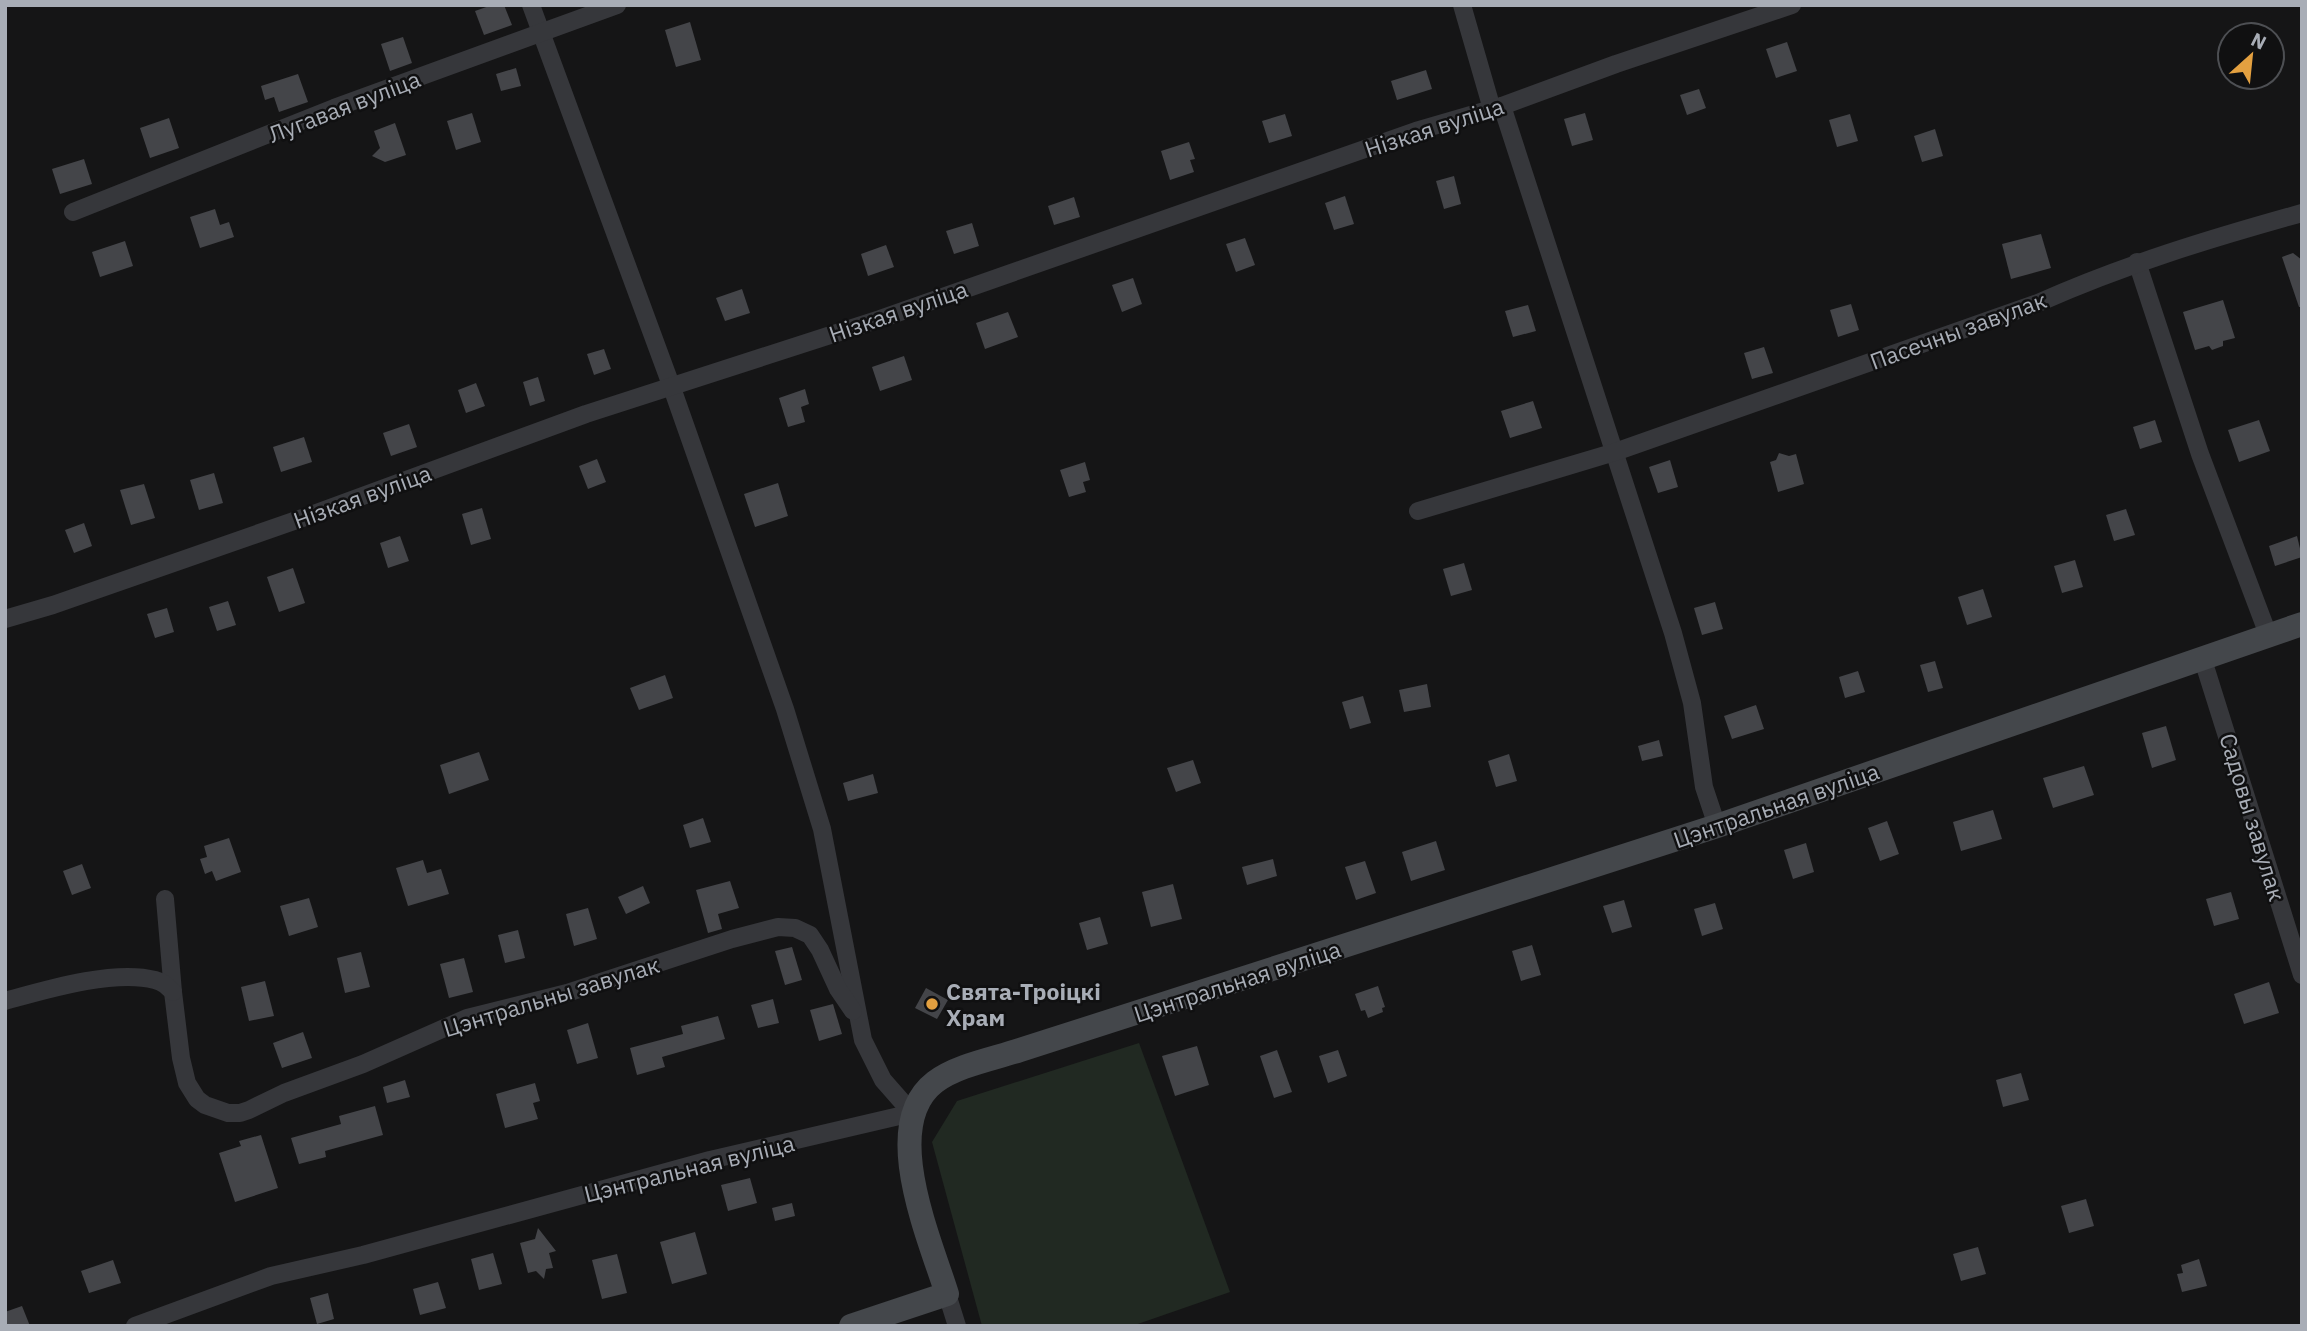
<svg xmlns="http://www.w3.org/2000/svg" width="2307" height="1331" viewBox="0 0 2307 1331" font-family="'IBM Plex Sans',sans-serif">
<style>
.green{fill:#212922}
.building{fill:#444549}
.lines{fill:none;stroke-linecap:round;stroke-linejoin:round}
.minor{stroke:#36373b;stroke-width:18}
.secondary{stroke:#44474b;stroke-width:24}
.poi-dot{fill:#e3a040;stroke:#101011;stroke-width:2.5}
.labels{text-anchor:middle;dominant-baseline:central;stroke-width:5;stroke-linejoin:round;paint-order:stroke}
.street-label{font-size:23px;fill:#a8adb6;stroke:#101011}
.poi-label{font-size:23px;font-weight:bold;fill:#a8adb6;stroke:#101011;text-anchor:start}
</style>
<rect width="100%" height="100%" fill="#151516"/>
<path class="green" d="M 1139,1043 L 1230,1292 L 1132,1326 L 982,1326 L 932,1142 L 957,1101 Z"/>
<g class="building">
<path d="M 492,5 L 504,5 L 512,25 L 484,35 L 475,11 Z"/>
<path d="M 690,22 L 701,60 L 676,67 L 665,30 Z"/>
<path d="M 403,37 L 412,63 L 390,71 L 381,44 Z"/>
<path d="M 1787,42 L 1797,71 L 1776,78 L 1766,49 Z"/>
<path d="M 516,68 L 521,86 L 501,91 L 496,74 Z"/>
<path d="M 1426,70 L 1432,89 L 1397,100 L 1391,81 Z"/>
<path d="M 298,74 L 308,102 L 279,112 L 274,97 L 265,100 L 261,86 Z"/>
<path d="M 1699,89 L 1706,108 L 1687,115 L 1680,95 Z"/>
<path d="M 472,113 L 481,142 L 456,150 L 447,121 Z"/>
<path d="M 1585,113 L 1593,140 L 1572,146 L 1564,119 Z"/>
<path d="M 1285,114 L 1292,136 L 1269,143 L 1262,121 Z"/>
<path d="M 1850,114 L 1858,141 L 1837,147 L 1829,120 Z"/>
<path d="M 169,118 L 179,148 L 150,158 L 140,128 Z"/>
<path d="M 395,123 L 406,155 L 385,162 L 372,156 L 380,148 L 374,131 Z"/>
<path d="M 1935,129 L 1943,156 L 1922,162 L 1914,136 Z"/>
<path d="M 1189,142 L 1195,159 L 1190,160 L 1194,172 L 1170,180 L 1161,151 Z"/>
<path d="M 84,159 L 92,184 L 60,194 L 52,169 Z"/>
<path d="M 1454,176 L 1461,204 L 1444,209 L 1436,181 Z"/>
<path d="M 1345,196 L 1354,224 L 1334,230 L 1325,203 Z"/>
<path d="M 1074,197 L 1080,217 L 1054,225 L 1048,206 Z"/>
<path d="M 215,209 L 220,225 L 229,222 L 234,237 L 200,248 L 190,217 Z"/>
<path d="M 972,223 L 979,246 L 954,254 L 946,231 Z"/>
<path d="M 2041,234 L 2051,268 L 2011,279 L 2002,244 Z"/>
<path d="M 1245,238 L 1255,265 L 1236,272 L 1226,244 Z"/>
<path d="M 125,241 L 133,266 L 100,277 L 92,252 Z"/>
<path d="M 886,245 L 894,267 L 868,276 L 861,254 Z"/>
<path d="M 2293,253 L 2302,260 L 2302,307 L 2299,307 L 2282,257 Z"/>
<path d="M 1133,278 L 1142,304 L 1122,312 L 1112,285 Z"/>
<path d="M 742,289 L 750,313 L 725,321 L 716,298 Z"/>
<path d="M 2223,300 L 2235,338 L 2223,341 L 2223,346 L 2212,350 L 2209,346 L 2195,350 L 2183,312 Z"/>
<path d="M 1851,304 L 1859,330 L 1838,337 L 1830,310 Z"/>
<path d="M 1528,305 L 1536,331 L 1513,337 L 1505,311 Z"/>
<path d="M 1008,312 L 1018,337 L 985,349 L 976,323 Z"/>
<path d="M 1764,347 L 1773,373 L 1752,379 L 1744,353 Z"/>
<path d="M 604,349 L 611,369 L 594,375 L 587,354 Z"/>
<path d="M 904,356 L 912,380 L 880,391 L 872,367 Z"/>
<path d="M 538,377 L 545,401 L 530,406 L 523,382 Z"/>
<path d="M 476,383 L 485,406 L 466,413 L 458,390 Z"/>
<path d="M 805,389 L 809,404 L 801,407 L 805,422 L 788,427 L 779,398 Z"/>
<path d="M 1533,401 L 1542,428 L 1510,438 L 1501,411 Z"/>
<path d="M 2155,420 L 2162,442 L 2140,449 L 2133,427 Z"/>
<path d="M 2259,420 L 2270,451 L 2239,462 L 2228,430 Z"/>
<path d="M 409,424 L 417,447 L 391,456 L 383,433 Z"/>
<path d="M 304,437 L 312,462 L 281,472 L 273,447 Z"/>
<path d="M 1779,453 L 1789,456 L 1796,454 L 1804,484 L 1778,492 L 1770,462 L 1776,460 Z"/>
<path d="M 597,459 L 606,482 L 588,489 L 579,466 Z"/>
<path d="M 1670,460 L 1678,487 L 1658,493 L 1649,467 Z"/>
<path d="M 1085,462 L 1090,480 L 1083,482 L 1086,492 L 1069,497 L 1060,470 Z"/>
<path d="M 214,473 L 223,503 L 199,510 L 190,480 Z"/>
<path d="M 778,483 L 788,516 L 755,527 L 744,494 Z"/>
<path d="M 144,484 L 155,518 L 131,525 L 120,490 Z"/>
<path d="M 482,508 L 491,539 L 471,545 L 462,514 Z"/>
<path d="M 2126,509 L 2135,535 L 2114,541 L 2106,515 Z"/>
<path d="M 84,523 L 92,546 L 74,553 L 65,530 Z"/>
<path d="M 400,536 L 409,561 L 388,568 L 380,543 Z"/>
<path d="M 2297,536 L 2302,557 L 2275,566 L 2269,546 Z"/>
<path d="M 2075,560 L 2083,587 L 2062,593 L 2054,566 Z"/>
<path d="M 1464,563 L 1472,590 L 1451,596 L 1443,569 Z"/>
<path d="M 293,568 L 305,603 L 279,612 L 267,577 Z"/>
<path d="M 1983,589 L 1992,617 L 1967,625 L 1958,597 Z"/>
<path d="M 228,601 L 236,625 L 217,631 L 209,607 Z"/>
<path d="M 1715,602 L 1723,629 L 1702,635 L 1694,608 Z"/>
<path d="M 167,608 L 174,632 L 155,638 L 147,614 Z"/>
<path d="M 1935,661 L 1943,688 L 1928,692 L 1920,665 Z"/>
<path d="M 1858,671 L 1865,692 L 1845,698 L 1839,677 Z"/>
<path d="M 665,675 L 673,698 L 639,710 L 630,688 Z"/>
<path d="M 1427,684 L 1431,707 L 1404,712 L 1399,690 Z"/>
<path d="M 1363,696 L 1371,723 L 1350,729 L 1342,702 Z"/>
<path d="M 1756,705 L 1764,729 L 1732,739 L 1724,716 Z"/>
<path d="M 2166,726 L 2176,760 L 2152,768 L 2142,733 Z"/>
<path d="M 1659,740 L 1663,756 L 1642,761 L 1638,746 Z"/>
<path d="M 479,752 L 489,780 L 449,794 L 440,765 Z"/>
<path d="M 1509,754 L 1517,781 L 1496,787 L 1488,761 Z"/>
<path d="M 1193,760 L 1201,783 L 1176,792 L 1167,768 Z"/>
<path d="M 2084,766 L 2094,795 L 2053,808 L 2043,778 Z"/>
<path d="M 873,774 L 878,793 L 848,801 L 843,783 Z"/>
<path d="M 1993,810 L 2002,839 L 1961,851 L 1953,822 Z"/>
<path d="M 703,818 L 711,842 L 690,848 L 683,825 Z"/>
<path d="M 1887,821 L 1899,854 L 1880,861 L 1868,828 Z"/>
<path d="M 229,838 L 241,872 L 216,881 L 212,871 L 205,874 L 200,859 L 207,857 L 204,846 Z"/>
<path d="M 1436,841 L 1445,870 L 1411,881 L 1402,852 Z"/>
<path d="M 1806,843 L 1814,872 L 1793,879 L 1784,850 Z"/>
<path d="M 1273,859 L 1277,876 L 1247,885 L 1242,867 Z"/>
<path d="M 423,860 L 427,873 L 441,869 L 449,894 L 408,906 L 396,868 Z"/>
<path d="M 1365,861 L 1376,893 L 1356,900 L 1345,867 Z"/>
<path d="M 82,864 L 91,888 L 72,895 L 63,871 Z"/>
<path d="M 730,881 L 739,908 L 718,914 L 722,929 L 708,933 L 696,890 Z"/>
<path d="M 1173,884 L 1182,919 L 1151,927 L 1142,892 Z"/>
<path d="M 643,886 L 650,903 L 626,914 L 618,897 Z"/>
<path d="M 2231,892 L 2239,919 L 2214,926 L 2206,899 Z"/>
<path d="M 309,898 L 318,927 L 289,936 L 280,906 Z"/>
<path d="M 1624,900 L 1632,927 L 1612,933 L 1603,906 Z"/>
<path d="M 1715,903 L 1723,929 L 1702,936 L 1694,909 Z"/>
<path d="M 588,908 L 597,939 L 574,946 L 566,914 Z"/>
<path d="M 1100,917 L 1108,944 L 1087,950 L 1079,923 Z"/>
<path d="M 518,930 L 525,958 L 505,963 L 498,935 Z"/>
<path d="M 1532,945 L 1541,975 L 1521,981 L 1512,951 Z"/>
<path d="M 792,947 L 802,980 L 785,985 L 775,951 Z"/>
<path d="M 361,952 L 370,987 L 345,993 L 337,958 Z"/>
<path d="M 464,958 L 473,992 L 449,998 L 440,964 Z"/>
<path d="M 265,981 L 274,1016 L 249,1021 L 241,987 Z"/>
<path d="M 2269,982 L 2279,1013 L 2244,1024 L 2234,994 Z"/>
<path d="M 1378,986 L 1385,1007 L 1382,1008 L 1383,1012 L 1368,1018 L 1365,1010 L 1361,1011 L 1355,994 Z"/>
<path d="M 926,988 L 948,1000 L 937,1019 L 915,1008 Z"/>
<path d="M 773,999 L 779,1023 L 758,1028 L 751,1005 Z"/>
<path d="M 833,1004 L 842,1034 L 819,1041 L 810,1010 Z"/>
<path d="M 718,1016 L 725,1039 L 662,1057 L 665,1067 L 637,1075 L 630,1048 L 683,1034 L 681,1026 Z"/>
<path d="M 588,1023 L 598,1058 L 577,1064 L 567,1030 Z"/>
<path d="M 303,1032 L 312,1058 L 282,1068 L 273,1043 Z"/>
<path d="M 1197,1046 L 1209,1085 L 1175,1096 L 1162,1056 Z"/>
<path d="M 1277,1050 L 1292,1092 L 1274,1098 L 1260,1056 Z"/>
<path d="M 1338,1050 L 1347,1076 L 1328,1083 L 1319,1056 Z"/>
<path d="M 2021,1073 L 2029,1100 L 2003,1107 L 1996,1080 Z"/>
<path d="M 405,1080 L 410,1097 L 387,1103 L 383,1087 Z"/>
<path d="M 535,1083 L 540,1101 L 533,1103 L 538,1119 L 505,1128 L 496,1094 Z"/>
<path d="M 375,1106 L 383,1135 L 325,1151 L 326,1157 L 299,1164 L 291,1138 L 341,1124 L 339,1116 Z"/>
<path d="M 261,1135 L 278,1188 L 235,1202 L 219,1153 L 241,1146 L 239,1141 Z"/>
<path d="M 750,1178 L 757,1203 L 728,1211 L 721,1185 Z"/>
<path d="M 2086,1199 L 2094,1226 L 2069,1233 L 2061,1206 Z"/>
<path d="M 792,1203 L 795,1216 L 775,1221 L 772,1208 Z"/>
<path d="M 538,1228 L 556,1251 L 549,1253 L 553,1268 L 546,1269 L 544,1279 L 536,1271 L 528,1273 L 520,1243 L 535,1239 Z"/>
<path d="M 695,1232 L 707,1274 L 672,1284 L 660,1242 Z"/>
<path d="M 1978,1247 L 1986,1274 L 1961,1281 L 1953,1254 Z"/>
<path d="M 493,1253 L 502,1284 L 479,1290 L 471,1259 Z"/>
<path d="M 617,1254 L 627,1293 L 602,1299 L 592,1260 Z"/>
<path d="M 2199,1259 L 2207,1286 L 2182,1292 L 2177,1274 L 2183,1273 L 2181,1265 Z"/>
<path d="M 113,1260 L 121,1283 L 89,1293 L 81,1271 Z"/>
<path d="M 438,1282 L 446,1308 L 420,1315 L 413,1289 Z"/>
<path d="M 328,1293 L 334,1319 L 317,1324 L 310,1298 Z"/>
<path d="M 22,1306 L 30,1326 L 5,1326 L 5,1312 Z"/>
</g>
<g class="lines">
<g class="minor">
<path d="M 531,5 L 671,385 L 785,709 L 822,829 L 863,1040 L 883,1080 L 912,1113"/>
<path d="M 1462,5 L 1492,109"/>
<path d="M 1502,106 L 1673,633 L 1692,703 L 1704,787 L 1717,826"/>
<path d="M 73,212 L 334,108 L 617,5"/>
<path d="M 2137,262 L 2200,454 L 2269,637"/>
<path d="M 1418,511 L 1615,452 L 2038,303 C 2123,265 2212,238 2302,213"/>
<path d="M 5,619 L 53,605 L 311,515 L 586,414 L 880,319 L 1416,131 L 1502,106 L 1616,64 L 1792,5"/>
<path d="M 2203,660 L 2302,975"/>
<path d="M 165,899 L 173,992 L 181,1058 L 187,1083 L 197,1099 L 205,1105 L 228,1113 L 240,1113 L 249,1110 L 284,1093 L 363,1064 L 467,1018 L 567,993 L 732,939 L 778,927 L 795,928 L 810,935 L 820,950 L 838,989 L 853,1011"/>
<path d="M 5,1001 C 45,990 114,969 155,980 C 163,982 167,986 173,992"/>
<path d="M 947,1294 L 957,1326"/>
<path d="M 135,1326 L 271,1276 L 363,1255 L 710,1160 L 912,1113"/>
</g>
<path class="secondary" d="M 851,1326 L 947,1294 C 930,1239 879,1125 935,1082 C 958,1065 993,1059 1020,1050 L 1717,826 L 2302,624"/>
</g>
<circle class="poi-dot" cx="932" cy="1004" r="7"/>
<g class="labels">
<g class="street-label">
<text transform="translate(344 106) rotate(-21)">Лугавая вуліца</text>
<text transform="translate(1434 127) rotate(-18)">Нізкая вуліца</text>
<text transform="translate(898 311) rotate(-19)">Нізкая вуліца</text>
<text transform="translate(1958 330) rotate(-20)">Пасечны завулак</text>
<text transform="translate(362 496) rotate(-20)">Нізкая вуліца</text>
<text transform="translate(1776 805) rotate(-19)">Цэнтральная вуліца</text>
<text transform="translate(2253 817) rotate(73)">Садовы завулак</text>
<text transform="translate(1237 981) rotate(-18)">Цэнтральная вуліца</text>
<text transform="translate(551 996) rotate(-17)">Цэнтральны завулак</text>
<text transform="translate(689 1168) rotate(-14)">Цэнтральная вуліца</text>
</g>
<g class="poi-label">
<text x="946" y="991">Свята-Троіцкі<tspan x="946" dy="26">Храм</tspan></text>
</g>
</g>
<rect width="2307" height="1331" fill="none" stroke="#a8adb6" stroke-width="14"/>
<g transform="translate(2251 56) rotate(27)"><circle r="33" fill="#101011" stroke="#4d4f53" stroke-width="2"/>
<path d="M0-5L12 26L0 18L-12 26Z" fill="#e3a040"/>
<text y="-10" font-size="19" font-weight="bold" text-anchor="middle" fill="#a8adb6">N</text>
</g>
</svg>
